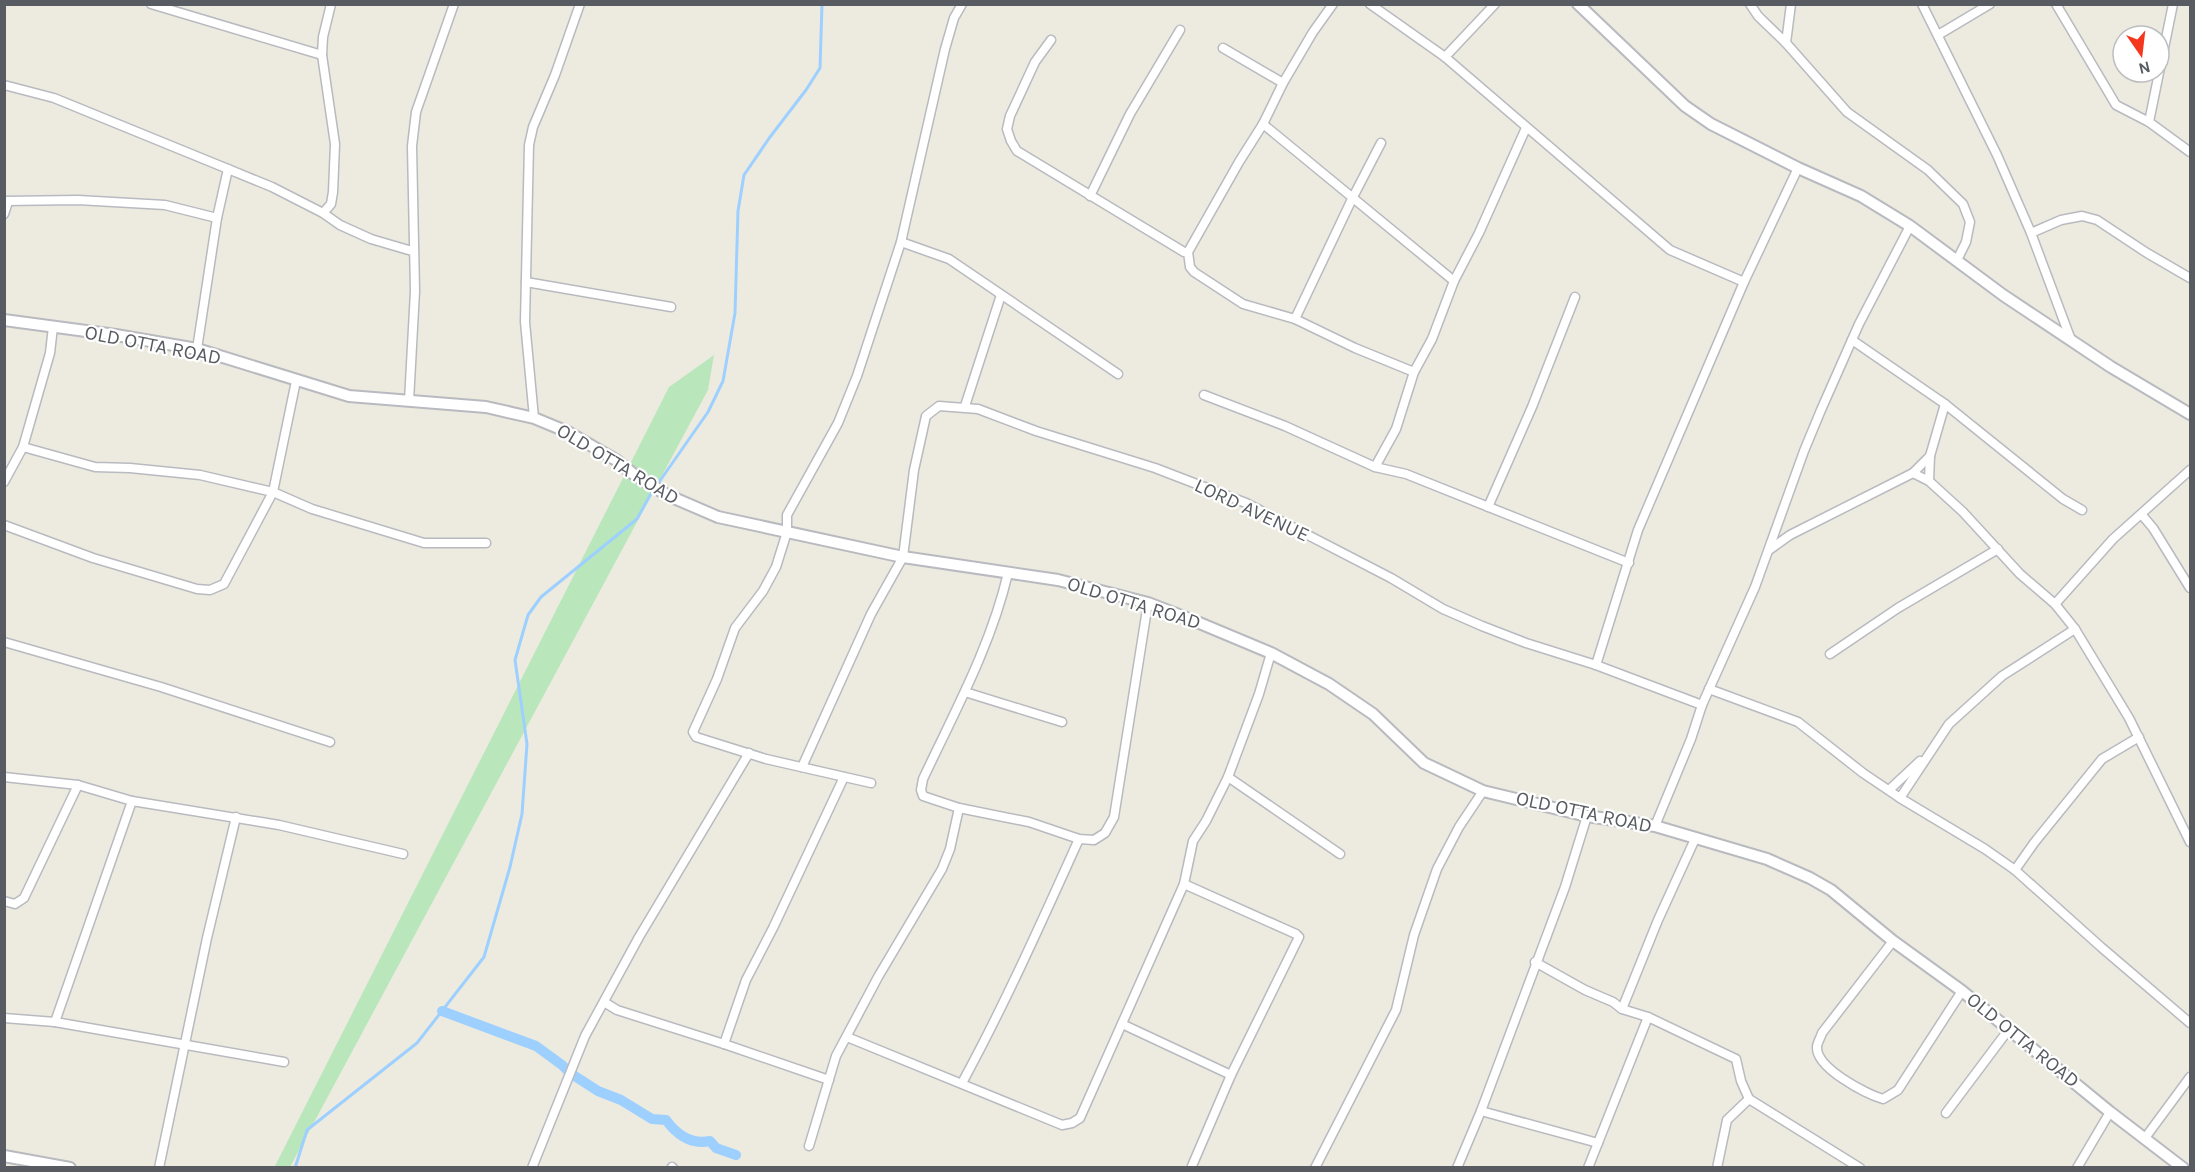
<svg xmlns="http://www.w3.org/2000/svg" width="2195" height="1172" viewBox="0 0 2195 1172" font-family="Karla,sans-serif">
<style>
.green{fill:#b9e7bb}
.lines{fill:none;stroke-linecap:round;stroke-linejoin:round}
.stream{stroke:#9dd0ff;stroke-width:3}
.canal{stroke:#9dd0ff;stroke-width:10}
.minor-casing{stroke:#b8bac0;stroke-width:11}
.tertiary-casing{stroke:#b8bac0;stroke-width:14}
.minor{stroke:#fff;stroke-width:8}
.tertiary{stroke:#fff;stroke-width:10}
.labels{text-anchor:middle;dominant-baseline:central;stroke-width:4.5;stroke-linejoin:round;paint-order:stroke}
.street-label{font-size:20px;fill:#585c62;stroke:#fff}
</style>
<rect width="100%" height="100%" fill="#edebdf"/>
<path class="green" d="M 714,355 L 708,390 L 290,1167 L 274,1168 L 669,387 Z"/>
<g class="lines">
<g class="stream">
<path d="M 657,485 L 708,412 L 723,381 L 735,313 L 738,211 L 744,175 L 770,137 L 806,90 L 820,68 L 822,4"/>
<path d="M 295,1168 L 307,1130 L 417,1043 L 484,957 L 510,867 L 522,814 L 527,744 L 515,660 L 528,615 L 541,597 L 637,519 L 653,490"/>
</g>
<path class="canal" d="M 442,1011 L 536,1046 L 562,1065 L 570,1073 L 598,1091 L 621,1100 L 652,1119 L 666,1120 C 677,1135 691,1145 710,1141 L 716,1148 L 736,1155"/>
<defs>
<g id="minor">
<path d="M 151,4 L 322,55"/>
<path d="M 1370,4 L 1445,57 L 1670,250 L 1744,282"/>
<path d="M 1750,4 L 1758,16 L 1786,43 L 1847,112 L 1928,170 L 1963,204 L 1970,222 L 1966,242 L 1957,260"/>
<path d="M 1922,4 L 1997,155 L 2031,233 L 2071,340"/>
<path d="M 2056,4 L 2116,105 L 2149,122 L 2190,152"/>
<path d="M 1938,35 L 1990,4"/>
<path d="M 1051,40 L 1035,62 L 1010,116 L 1007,129 L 1011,141 L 1017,151 L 1184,252 L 1188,252 L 1190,267 L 1194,272 L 1243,304 L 1295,319 L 1355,348 L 1414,372"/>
<path d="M 1786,43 L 1791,4"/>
<path d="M 1223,48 L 1283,83"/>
<path d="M 1445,57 L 1495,4"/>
<path d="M 4,85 L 54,98 L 228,169 L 272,187 L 323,213 L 340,225 L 371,239 L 412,251"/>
<path d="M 2149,122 L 2173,4"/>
<path d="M 1263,124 L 1454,281"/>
<path d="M 1090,196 L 1130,114 L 1180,30"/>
<path d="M 4,201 L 78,200 L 165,205 L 217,218"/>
<path d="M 323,213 L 331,204 L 333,192 L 335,144 L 322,55 L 323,37 L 331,4"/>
<path d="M 4,214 L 8,202"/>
<path d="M 2031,233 L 2061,220 L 2082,216 L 2097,220 L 2147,253 L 2190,278"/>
<path d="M 901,242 L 949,259 L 1118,374"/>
<path d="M 1188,252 L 1239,162 L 1263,124 L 1283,83 L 1313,32 L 1333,4"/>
<path d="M 526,282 L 671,307"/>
<path d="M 1295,319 L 1352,199 L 1381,143"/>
<path d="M 1852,340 L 1945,404 L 2063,499 L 2082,510"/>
<path d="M 197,349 L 217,218 L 228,169"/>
<path d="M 1204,395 L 1285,426 L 1375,467 L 1406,474 L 1629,563"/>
<path d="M 409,401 L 415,291 L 412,146 L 416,112 L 454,4"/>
<path d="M 965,406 L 1001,295"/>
<path d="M 534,418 L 525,322 L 529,145 L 533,127 L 555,75 L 580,4"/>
<path d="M 23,447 L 95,467 L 130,468 L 200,475 L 273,492 L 312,509 L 424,543 L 486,543"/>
<path d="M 1375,467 L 1396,429 L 1414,372 L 1432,339 L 1454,281 L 1479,233 L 1526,128"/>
<path d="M 1913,473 L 1930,456 L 1945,404"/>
<path d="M 1929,481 L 1930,456"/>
<path d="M 4,482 L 23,447 L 50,353 L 53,327"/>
<path d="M 1488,507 L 1532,407 L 1575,297"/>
<path d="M 2142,515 L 2153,528 L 2190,588"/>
<path d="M 4,525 L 93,558 L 197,589 L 210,590 L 224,584 L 273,492 L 296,381"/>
<path d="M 1769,550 L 1790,535 L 1913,473 L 1929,481 L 1963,512 L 2020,574 L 2055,604 L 2075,629 L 2129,718 L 2190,842"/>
<path d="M 1008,573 C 991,646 954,713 923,779 L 921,790 L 923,796 L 959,808 L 1029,822 L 1079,839 L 1094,840 L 1105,833 L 1114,817 L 1148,603"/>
<path d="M 2055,604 L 2113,539 L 2190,470"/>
<path d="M 4,642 L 161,687 L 330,742"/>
<path d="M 1830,654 L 1898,608 L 1998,549"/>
<path d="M 1596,665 L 1638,530 L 1744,282 L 1798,168"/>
<path d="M 1709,689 L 1798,722 L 1863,773 L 1900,798 L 1985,849 L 2015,870 L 2101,947 L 2190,1023"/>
<path d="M 965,692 L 1062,722"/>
<path d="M 802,767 L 871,614 L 903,557 L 914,470 L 926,416 L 939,406 L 978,409 L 1036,431 L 1155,468 L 1246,503 L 1391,578 L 1443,609 L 1482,626 L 1526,643 L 1596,665 L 1702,705"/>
<path d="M 4,777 L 78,785 L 132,801 L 279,825 L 403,854"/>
<path d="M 1228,777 L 1340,854"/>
<path d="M 871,783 L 766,759 L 696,737 L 693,732 L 717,679 L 735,628 L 763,591 L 776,567 L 787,532 L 787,515 L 838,423 L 857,376 L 901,242 L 945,49 L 954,18 L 962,4"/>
<path d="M 1889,790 L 1920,761"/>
<path d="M 1900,798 L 1949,724 L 2002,676 L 2075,629"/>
<path d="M 1655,826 L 1691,739 L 1702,705 L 1755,587 L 1804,451 L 1821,410 L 1859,324 L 1910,226"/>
<path d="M 2015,870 L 2034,843 L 2102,759 L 2139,737"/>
<path d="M 1184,884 L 1296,934 L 1299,937 L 1231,1075 L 1192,1166"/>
<path d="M 4,901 L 15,904 L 24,898 L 78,785"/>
<path d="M 1893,941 L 1822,1033 C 1821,1037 1817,1043 1817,1047 C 1816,1068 1866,1094 1883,1099 L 1898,1090 L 1962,991"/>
<path d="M 1535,962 L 1585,990 L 1613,1002 L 1622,1009 L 1648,1017 L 1736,1059 L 1741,1081 L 1749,1099 L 1860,1168"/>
<path d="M 604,1002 L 617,1010 L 724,1044 L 829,1080"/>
<path d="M 1622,1009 L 1658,920 L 1695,839"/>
<path d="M 4,1018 L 55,1022 L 284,1062"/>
<path d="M 55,1022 L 132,801"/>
<path d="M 1122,1024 L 1231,1075"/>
<path d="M 847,1037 L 1062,1125 L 1072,1123 L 1080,1118 L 1184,884 L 1193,841 L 1206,821 L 1228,777 L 1259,694 L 1271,653"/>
<path d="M 724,1044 L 746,980 L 773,928 L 844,777"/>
<path d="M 962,1083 C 1005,1004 1042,921 1079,839"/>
<path d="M 1481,1111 L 1598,1143"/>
<path d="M 1946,1113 L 2009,1029"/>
<path d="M 2145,1138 L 2190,1077"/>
<path d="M 809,1146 L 836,1056 L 878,977 L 942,869 L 950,849 L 959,808"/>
<path d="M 672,1167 L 673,1168"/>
<path d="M 159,1168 L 207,938 L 236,817"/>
<path d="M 532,1168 L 585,1036 L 639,937 L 749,753"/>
<path d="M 1315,1168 L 1396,1010 L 1414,935 L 1437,869 L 1459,827 L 1483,791"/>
<path d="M 1457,1168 L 1481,1111 L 1565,887 L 1587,816"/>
<path d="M 1588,1168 L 1648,1017"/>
<path d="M 1717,1168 L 1727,1120 L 1749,1099"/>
<path d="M 2077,1168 L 2110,1112"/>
</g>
<g id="tertiary">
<path d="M 1578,4 L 1685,106 L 1711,124 L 1798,168 L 1861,196 L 1910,226 L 2003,295 L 2111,367 L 2190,414"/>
<path d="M 4,320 L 116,335 L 197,349 L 349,396 L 486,407 L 534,418 L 568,432 L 616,460 L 632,473 L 667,495 L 718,517 L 903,557 L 1058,580 L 1148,603 L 1197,622 L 1271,653 L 1329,684 L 1373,714 L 1424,763 L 1483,791 L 1587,816 L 1655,826 L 1767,859 L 1810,878 L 1831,890 L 1893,941 L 1962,991 L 2110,1112 L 2183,1168"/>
<path d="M 4,1156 L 70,1168"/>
</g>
</defs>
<use href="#minor" class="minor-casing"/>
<use href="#tertiary" class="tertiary-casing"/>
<use href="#minor" class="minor"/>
<use href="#tertiary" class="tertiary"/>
</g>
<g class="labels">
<g class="street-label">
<text transform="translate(153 345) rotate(11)">OLD OTTA ROAD</text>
<text transform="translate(618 464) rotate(31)">OLD OTTA ROAD</text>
<text transform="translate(1252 510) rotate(25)">LORD AVENUE</text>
<text transform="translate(1134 603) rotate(17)">OLD OTTA ROAD</text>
<text transform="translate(1584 812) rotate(12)">OLD OTTA ROAD</text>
<text transform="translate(2023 1040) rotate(39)">OLD OTTA ROAD</text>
</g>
</g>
<rect width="2195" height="1172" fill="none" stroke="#585c62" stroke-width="12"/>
<g transform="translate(2141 54) rotate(166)"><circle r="28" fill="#ffffff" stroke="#bcbec0" stroke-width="1.5"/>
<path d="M0-4.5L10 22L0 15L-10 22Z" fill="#f5371e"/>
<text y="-9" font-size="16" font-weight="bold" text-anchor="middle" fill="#585c62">N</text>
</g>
</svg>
